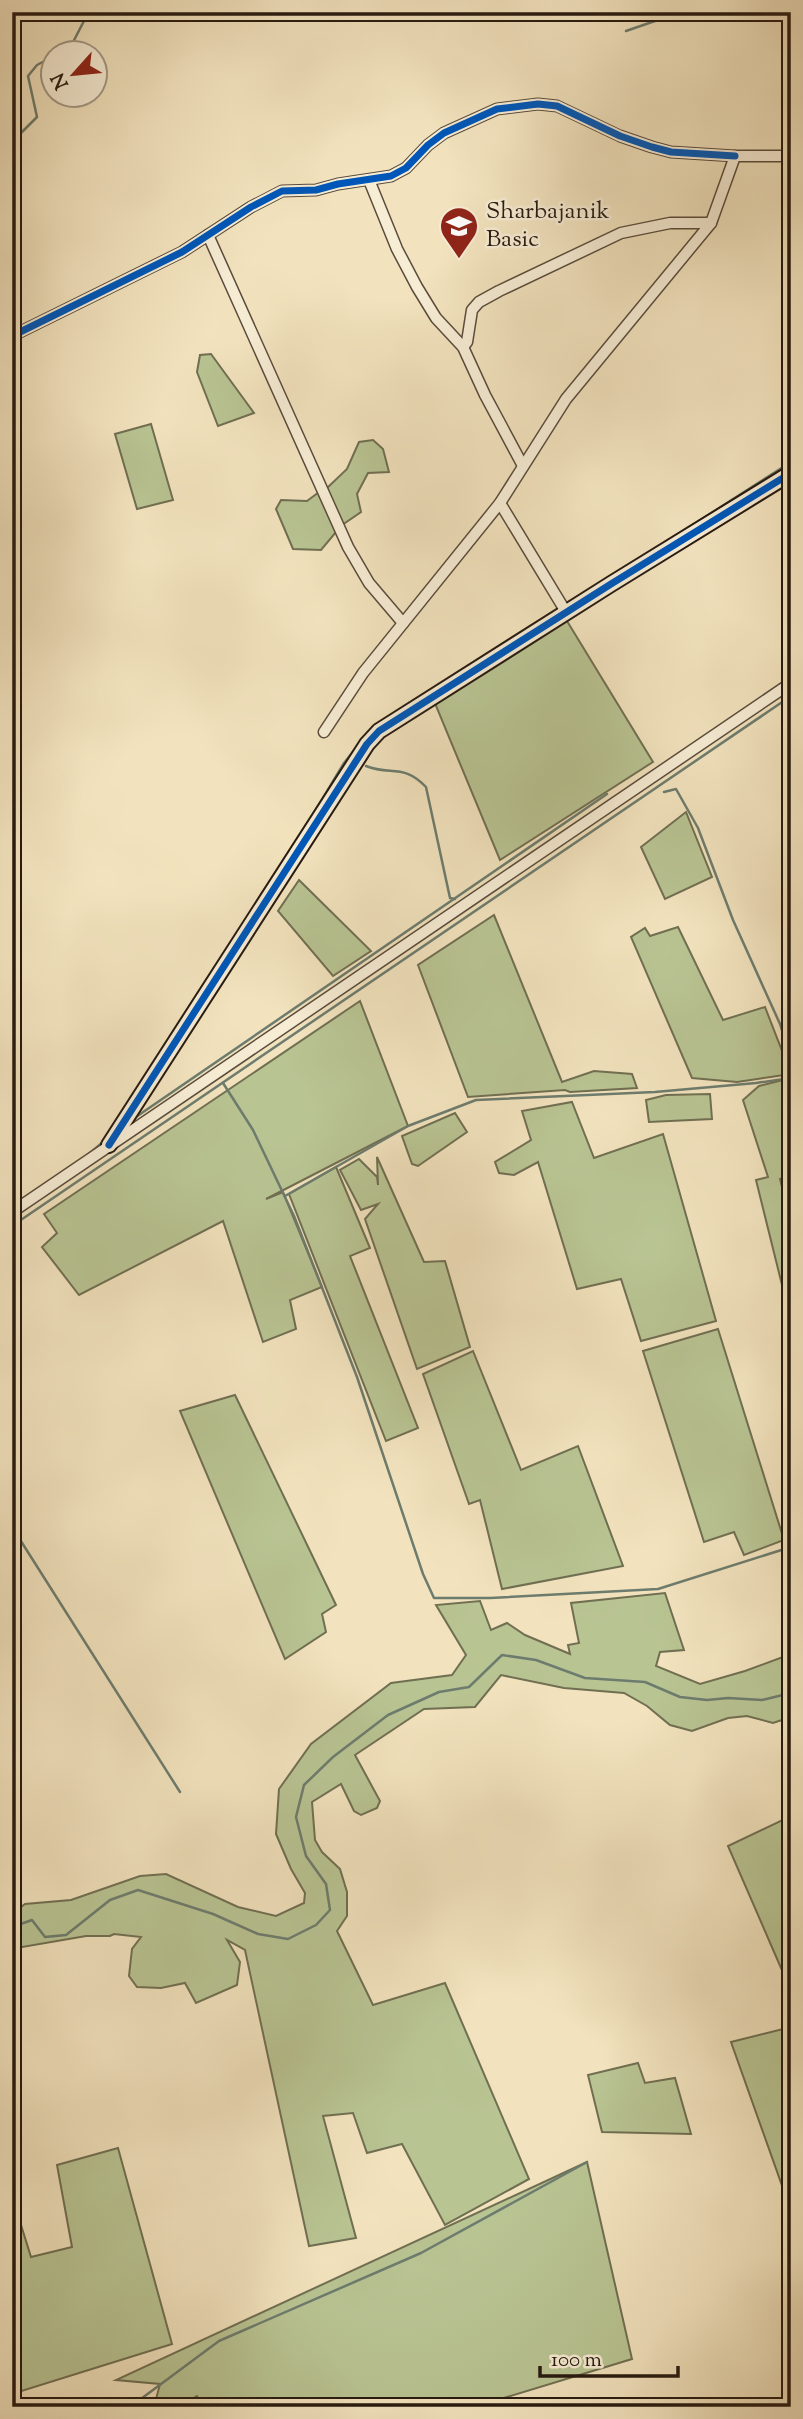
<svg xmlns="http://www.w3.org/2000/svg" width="803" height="2419" viewBox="0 0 803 2419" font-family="'Sorts Mill Goudy',serif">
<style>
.green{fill:#b9c493;stroke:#706f52;stroke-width:2}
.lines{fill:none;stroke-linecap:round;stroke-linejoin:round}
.stream{stroke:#6d7c6e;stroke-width:2.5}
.street-casing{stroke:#5a4c3c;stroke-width:13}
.secondary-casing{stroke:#271a10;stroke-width:18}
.street{stroke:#f7edd5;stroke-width:10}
.secondary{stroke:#f7edd5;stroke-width:14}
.cycleway-casing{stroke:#f7edd5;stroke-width:11}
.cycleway{stroke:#0057b8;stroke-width:7}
.labels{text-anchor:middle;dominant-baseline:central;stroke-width:5;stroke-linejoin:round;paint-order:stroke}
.poi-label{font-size:24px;fill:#271a10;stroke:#f7edd5;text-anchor:start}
</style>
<rect width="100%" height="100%" fill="#f2e3be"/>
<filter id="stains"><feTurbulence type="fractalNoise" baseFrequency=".00286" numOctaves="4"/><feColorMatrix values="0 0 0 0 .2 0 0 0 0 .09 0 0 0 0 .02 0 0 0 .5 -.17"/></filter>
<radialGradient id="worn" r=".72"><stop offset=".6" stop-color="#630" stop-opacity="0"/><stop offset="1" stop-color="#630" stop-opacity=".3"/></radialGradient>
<g class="green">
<path d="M 211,354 L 254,413 L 218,426 L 197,372 L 200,355 Z"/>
<path d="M 151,424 L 173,500 L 137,509 L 115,434 Z"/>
<path d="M 373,440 L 383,449 L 389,472 L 368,473 L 357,494 L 361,512 L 342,525 L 326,489 L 347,469 L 359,442 Z"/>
<path d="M 319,492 L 336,532 L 321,550 L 293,549 L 276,509 L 281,500 L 307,501 Z"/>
<path d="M 567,621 L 653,762 L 500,860 L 434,701 Z"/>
<path d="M 686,812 L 712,877 L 665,899 L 641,847 Z"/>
<path d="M 299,880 L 371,951 L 333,976 L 278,911 Z"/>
<path d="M 494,915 L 562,1082 L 594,1071 L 632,1074 L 637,1088 L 570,1092 L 565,1090 L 468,1097 L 418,965 Z"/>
<path d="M 678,927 L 723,1020 L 765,1007 L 791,1074 L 737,1082 L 692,1078 L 631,937 L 645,928 L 650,936 Z"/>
<path d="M 360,1001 L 408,1126 L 266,1199 L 283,1192 L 322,1287 L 290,1300 L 296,1329 L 263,1342 L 223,1221 L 79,1295 L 42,1247 L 57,1233 L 44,1214 Z"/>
<path d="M 791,1078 L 791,1175 L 780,1179 L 791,1224 L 791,1282 L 782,1285 L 756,1180 L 768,1177 L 743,1100 L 759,1086 Z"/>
<path d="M 710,1094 L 712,1119 L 649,1122 L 646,1100 L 666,1095 Z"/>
<path d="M 572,1102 L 594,1158 L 663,1134 L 716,1321 L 641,1341 L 621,1279 L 577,1289 L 538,1162 L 514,1175 L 499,1173 L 495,1162 L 531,1140 L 522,1111 Z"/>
<path d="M 455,1113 L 467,1132 L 418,1166 L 412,1164 L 402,1136 Z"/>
<path d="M 377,1157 L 424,1262 L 445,1261 L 470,1347 L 417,1369 L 365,1219 L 378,1204 L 361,1210 L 340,1170 L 359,1159 L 377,1177 L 378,1185 Z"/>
<path d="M 336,1167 L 370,1248 L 350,1256 L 418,1428 L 386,1441 L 289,1194 Z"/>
<path d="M 718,1329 L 784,1540 L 744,1555 L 734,1532 L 704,1542 L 643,1351 Z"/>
<path d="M 473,1351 L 521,1470 L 578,1446 L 623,1566 L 502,1589 L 480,1500 L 469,1504 L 423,1374 Z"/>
<path d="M 235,1395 L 336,1605 L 322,1614 L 326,1632 L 285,1659 L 180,1411 Z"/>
<path d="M 665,1593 L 684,1650 L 660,1652 L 656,1666 L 700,1684 L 745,1671 L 791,1654 L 791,1717 L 773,1723 L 747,1716 L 728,1718 L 692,1731 L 670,1725 L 647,1706 L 624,1693 L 564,1688 L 501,1675 L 475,1707 L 424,1709 L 355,1755 L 380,1801 L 377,1808 L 361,1815 L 354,1811 L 341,1784 L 312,1802 L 315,1840 L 322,1852 L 340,1869 L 347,1892 L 347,1916 L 337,1931 L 373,2005 L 445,1983 L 529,2179 L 445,2225 L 402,2144 L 367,2153 L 353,2113 L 323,2116 L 356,2238 L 309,2246 L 245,1950 L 227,1940 L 240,1962 L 237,1985 L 196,2003 L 185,1983 L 161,1988 L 137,1987 L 129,1976 L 132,1949 L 141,1937 L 114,1934 L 110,1936 L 86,1936 L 16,1948 L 17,2012 L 12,2018 L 12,1914 L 25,1904 L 71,1900 L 140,1876 L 166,1874 L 238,1907 L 276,1916 L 304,1903 L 305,1893 L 291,1869 L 276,1834 L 279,1789 L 311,1744 L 391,1683 L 452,1675 L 466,1655 L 436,1605 L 480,1601 L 491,1630 L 507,1623 L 525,1635 L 570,1654 L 568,1645 L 579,1643 L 571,1603 Z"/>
<path d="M 791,1816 L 791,1991 L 728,1846 Z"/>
<path d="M 791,2027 L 791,2211 L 731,2042 Z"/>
<path d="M 638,2063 L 645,2083 L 675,2078 L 691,2134 L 602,2132 L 588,2075 Z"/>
<path d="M 118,2148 L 172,2344 L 12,2394 L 12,2196 L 31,2257 L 72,2247 L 57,2165 Z"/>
<path d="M 587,2162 L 632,2359 L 474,2407 L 203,2407 L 197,2396 L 177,2407 L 154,2407 L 160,2384 L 116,2380 Z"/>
</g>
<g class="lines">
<g class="stream">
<path d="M 626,31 L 681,12"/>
<path d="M 61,52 L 70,48 L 86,17 L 84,12"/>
<path d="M 12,158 L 19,153 L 19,135 L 37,117 L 28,76 L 37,65 L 52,57"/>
<path d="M 688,528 L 791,462"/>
<path d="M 366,766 C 391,776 403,763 426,787 L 450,898 L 455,899"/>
<path d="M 664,792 L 676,789 L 698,828 L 733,920 L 780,1024 L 791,1059"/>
<path d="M 314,813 L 344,763 L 356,748"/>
<path d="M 223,1083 L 253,1130 L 294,1216 L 357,1377 L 423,1574 L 434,1598 L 490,1598 L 658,1589 L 791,1547"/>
<path d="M 133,1119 L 607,794"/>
<path d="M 84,1158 L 103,1142"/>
<path d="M 285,1196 L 408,1126 L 476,1100 L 655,1092 L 756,1083 L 791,1078"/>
<path d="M 23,1199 L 67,1169"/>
<path d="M 12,1226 L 791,696"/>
<path d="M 12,1527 L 180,1792"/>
<path d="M 12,1931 L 15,1926 L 32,1920 L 45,1937 L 66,1935 L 110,1900 L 138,1890 L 213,1914 L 258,1934 L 288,1939 L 316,1925 L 330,1910 L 326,1884 L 306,1856 L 296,1817 L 304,1785 L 333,1757 L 388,1715 L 439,1692 L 469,1687 L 502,1655 L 536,1660 L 585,1678 L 645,1682 L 680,1697 L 707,1700 L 728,1698 L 762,1700 L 791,1693"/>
<path d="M 130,2407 L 219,2341 L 421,2253 L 587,2162"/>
</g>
<defs>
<g id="street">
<path d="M 369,180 L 397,249 L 417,287 L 436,318 L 463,347 L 485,395 L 523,466"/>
<path d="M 208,235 L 348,547 L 369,583 L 403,623"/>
<path d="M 12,336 L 182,252 L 251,207 L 282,191 L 316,190 L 338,184 L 391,176 L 406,168 L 428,145 L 444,133 L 497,109 L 538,104 L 557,106 L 620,136 L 652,147 L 671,152 L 735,156"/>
<path d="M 463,347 L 467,342 L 472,310 L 479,302 L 499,291 L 621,233 L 670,223 L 711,223"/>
<path d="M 500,503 L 566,612"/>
<path d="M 324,732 L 363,673 L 500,503 L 566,399 L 711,223 L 735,156 L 791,156"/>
<path d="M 12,1212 L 791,683"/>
</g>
<path id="secondary" d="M 109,1145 L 367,744 L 379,731 L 611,584 L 791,473"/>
</defs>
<use href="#street" class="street-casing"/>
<use href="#secondary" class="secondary-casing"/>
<use href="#street" class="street"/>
<use href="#secondary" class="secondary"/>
<defs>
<g id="cycleway">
<path d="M 12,336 L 182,252 L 251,207 L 282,191 L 316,190 L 338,184 L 391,176 L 406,168 L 428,145 L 444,133 L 497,109 L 538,104 L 557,106 L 620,136 L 652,147 L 671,152 L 735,156"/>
<path d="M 109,1145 L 367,744 L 379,731 L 611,584 L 791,473"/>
</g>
</defs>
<use href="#cycleway" class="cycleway-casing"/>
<use href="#cycleway" class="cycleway"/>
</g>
<defs>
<symbol id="school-pin" viewBox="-11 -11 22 30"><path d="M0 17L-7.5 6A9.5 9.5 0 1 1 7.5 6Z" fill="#8f2418" stroke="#f7edd5"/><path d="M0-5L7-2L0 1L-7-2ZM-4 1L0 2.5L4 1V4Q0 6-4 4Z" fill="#fff"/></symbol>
</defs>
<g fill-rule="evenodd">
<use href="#school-pin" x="437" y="204" width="44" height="60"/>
</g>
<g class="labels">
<g class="poi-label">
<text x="486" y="212">Sharbajanik<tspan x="486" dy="28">Basic</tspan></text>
</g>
</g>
<rect width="803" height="2419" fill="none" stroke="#f2e3be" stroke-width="42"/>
<rect x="14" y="14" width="775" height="2391" fill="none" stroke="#271a10" stroke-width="3.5"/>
<rect x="21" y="21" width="761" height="2377" fill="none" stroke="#271a10" stroke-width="2"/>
<g transform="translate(74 74) rotate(243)"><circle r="33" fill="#f7edd5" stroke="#a49986" stroke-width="2"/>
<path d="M0-5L12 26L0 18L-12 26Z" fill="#8f2418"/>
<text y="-10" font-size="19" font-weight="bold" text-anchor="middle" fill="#271a10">N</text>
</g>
<path d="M540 2366v10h138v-10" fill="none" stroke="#271a10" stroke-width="3.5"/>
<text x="551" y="2366" font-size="21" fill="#271a10" stroke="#f7edd5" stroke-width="5" paint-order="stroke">100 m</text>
<rect width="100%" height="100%" filter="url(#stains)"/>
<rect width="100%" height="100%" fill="url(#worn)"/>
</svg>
